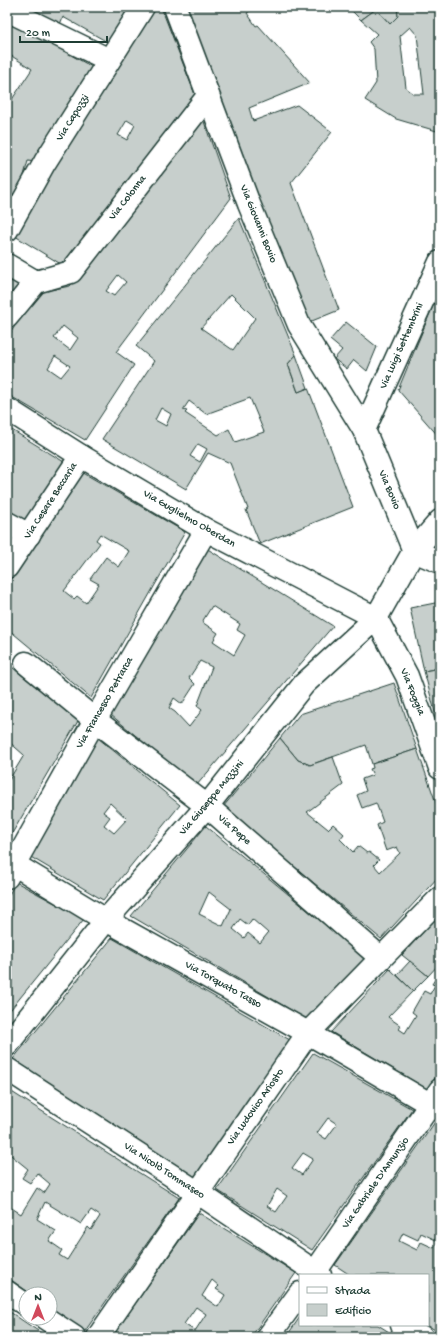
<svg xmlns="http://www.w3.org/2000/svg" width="447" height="1344" viewBox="0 0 447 1344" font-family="'Gochi Hand',sans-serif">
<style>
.building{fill:#c7cfcc;stroke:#1f3d34;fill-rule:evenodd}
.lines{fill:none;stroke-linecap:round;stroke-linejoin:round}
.minor-casing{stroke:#1f3d34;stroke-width:25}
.minor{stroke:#fff;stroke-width:22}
.labels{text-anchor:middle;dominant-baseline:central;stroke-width:3.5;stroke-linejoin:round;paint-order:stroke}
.street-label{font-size:11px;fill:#1f3d34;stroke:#fff}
</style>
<rect width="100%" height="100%" fill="#fff"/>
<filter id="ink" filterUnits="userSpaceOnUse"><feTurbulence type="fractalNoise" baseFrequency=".025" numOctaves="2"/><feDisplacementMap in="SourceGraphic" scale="8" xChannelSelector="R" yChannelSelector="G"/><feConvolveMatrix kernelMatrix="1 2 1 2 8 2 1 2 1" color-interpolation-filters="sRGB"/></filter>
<g filter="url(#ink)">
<g class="building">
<path d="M 17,7 L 135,7 L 111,44 L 63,17 L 58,29 Z"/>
<path d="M 148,7 L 161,7 L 196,97 L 64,266 L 10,233 ZM 127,120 L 135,125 L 127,140 L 118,135 Z"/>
<path d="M 184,7 L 256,7 L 247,13 L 256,26 L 258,25 L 310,83 L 249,108 L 253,121 L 297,105 L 332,132 L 291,183 L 339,310 L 307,323 Z"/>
<path d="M 348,7 L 397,7 L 398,16 L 390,24 L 376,9 L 361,20 Z"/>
<path d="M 397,7 L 440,7 L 440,132 L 396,119 L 365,100 L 376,83 L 374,49 L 369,42 L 377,34 L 361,20 L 376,9 L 390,24 L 398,16 ZM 410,27 L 417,35 L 424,94 L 414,94 L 406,88 L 400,36 Z"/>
<path d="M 7,19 L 94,68 L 43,152 L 38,150 L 35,162 L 28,161 L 18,197 L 7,217 L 7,149 L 9,144 L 7,144 L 7,107 L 32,69 L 10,55 L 7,62 Z"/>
<path d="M 202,116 L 231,198 L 116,352 L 134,365 L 85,440 L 7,394 L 7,339 L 19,319 L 7,312 L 7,277 L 34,293 L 70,286 ZM 118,275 L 126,282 L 114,296 L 106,291 ZM 63,326 L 78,338 L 70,350 L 54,338 ZM 55,356 L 70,366 L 61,377 L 48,368 Z"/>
<path d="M 239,218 L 296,355 L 288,364 L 298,392 L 308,388 L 353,507 L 260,544 L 246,510 L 248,509 L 230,463 L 208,453 L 186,489 L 102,439 L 154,361 L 136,346 ZM 231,294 L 255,318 L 233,350 L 201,328 ZM 250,398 L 264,432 L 235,442 L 229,429 L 218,435 L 185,413 L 187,411 L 183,410 L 189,401 L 206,414 ZM 161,408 L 171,414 L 166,426 L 155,420 ZM 198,444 L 207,449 L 200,462 L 190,456 Z"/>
<path d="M 440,289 L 440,438 L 398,390 Z"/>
<path d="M 346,322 L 377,347 L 367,371 L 354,360 L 347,369 L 334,359 L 342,350 L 330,340 Z"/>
<path d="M 296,355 L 308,388 L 298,392 L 288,364 Z"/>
<path d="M 7,427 L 69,465 L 26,526 L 7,514 Z"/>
<path d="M 80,471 L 185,532 L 91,698 L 8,629 L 7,631 L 7,583 ZM 100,534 L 129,551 L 119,567 L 106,557 L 90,579 L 99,584 L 86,603 L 77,596 L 74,599 L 64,591 L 100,543 L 96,540 Z"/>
<path d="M 206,548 L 333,626 L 196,786 L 111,715 ZM 212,606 L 240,624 L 237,630 L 245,635 L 234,655 L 213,641 L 218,633 L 202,622 ZM 200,661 L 212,667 L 197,706 L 202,710 L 189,727 L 175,712 L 169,708 L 174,698 L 182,704 L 195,684 L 189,678 Z"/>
<path d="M 440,602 L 440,668 L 424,671 L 410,608 Z"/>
<path d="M 7,663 L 78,721 L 7,842 L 7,779 L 9,780 L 24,755 L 7,740 Z"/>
<path d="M 440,668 L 440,731 L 424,671 Z"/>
<path d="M 394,683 L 417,749 L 372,764 L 366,745 L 310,765 L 298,760 L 280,738 L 300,714 Z"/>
<path d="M 98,738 L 180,805 L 103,900 L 29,856 ZM 110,803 L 127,819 L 114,833 L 104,825 L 110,817 L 103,812 Z"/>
<path d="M 280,738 L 298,760 L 310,765 L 333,757 L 343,785 L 307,812 L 328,829 L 333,824 L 344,834 L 340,839 L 353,852 L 358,846 L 367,853 L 369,852 L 379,860 L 374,865 L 380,872 L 400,853 L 397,847 L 386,851 L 377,825 L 383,822 L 376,803 L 362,808 L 357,795 L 366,791 L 362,779 L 373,775 L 370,769 L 373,768 L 372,764 L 417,749 L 440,814 L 440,875 L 381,939 L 223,807 Z"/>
<path d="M 206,826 L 365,958 L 308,1020 L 131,916 ZM 209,892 L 231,909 L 223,926 L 199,914 ZM 240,919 L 248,925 L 252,919 L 268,933 L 260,943 L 248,933 L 244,938 L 233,929 Z"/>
<path d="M 16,882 L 84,919 L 7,1014 L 7,898 Z"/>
<path d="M 440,914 L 440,963 L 428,976 L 402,955 Z"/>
<path d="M 112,938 L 290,1040 L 195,1177 L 13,1059 Z"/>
<path d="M 410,961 L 428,976 L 413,991 L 397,975 Z"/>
<path d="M 390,969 L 413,991 L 388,1017 L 401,1026 L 399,1029 L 405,1033 L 416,1015 L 412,1012 L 424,991 L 430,994 L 435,985 L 432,984 L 440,972 L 440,1071 L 427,1089 L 331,1032 Z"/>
<path d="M 313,1053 L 412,1109 L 312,1250 L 217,1190 ZM 328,1118 L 337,1124 L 326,1139 L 317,1133 ZM 303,1153 L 313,1159 L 302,1175 L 292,1168 ZM 277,1189 L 287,1196 L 276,1212 L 267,1206 Z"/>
<path d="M 7,1089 L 179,1198 L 85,1331 L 50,1307 L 50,1294 L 31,1294 L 7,1277 L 7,1205 L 21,1214 L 37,1188 L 44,1193 L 50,1184 L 37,1173 L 30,1183 L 22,1178 L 28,1169 L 7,1152 ZM 45,1202 L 81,1224 L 91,1210 L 100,1216 L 91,1230 L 88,1227 L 67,1260 L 59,1255 L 62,1250 L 49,1241 L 56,1231 L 37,1219 Z"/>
<path d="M 435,1122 L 440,1125 L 440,1333 L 427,1325 L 428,1325 L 428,1275 L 350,1275 L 335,1265 ZM 403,1233 L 418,1240 L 421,1233 L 438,1241 L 434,1248 L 421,1242 L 417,1250 L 399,1241 Z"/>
<path d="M 199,1213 L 296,1273 L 251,1337 L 112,1337 ZM 212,1280 L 219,1286 L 216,1289 L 225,1295 L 218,1307 L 202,1296 ZM 196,1307 L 206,1314 L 195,1331 L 184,1324 Z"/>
<path d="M 7,1310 L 47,1337 L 7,1337 Z"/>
<path d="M 300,1317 L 300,1325 L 378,1325 L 397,1337 L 286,1337 Z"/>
</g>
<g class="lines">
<defs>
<g id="minor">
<path d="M 175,7 L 249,204 L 299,325 L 364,430 L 414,551"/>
<path d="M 7,10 L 109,60"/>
<path d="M 7,230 L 45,162 L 143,7"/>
<path d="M 7,265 L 36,282"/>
<path d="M 36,282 L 71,272 L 208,96"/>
<path d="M 7,317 L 36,282"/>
<path d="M 7,409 L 81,456 L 206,530 L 376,618 L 407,676 L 440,768"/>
<path d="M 364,430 L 440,262"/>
<path d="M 7,523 L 29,535"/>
<path d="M 414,551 L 440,562"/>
<path d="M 7,567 L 81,456"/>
<path d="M 26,663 L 95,720 L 207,806 L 381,958"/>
<path d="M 7,860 L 106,920 L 308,1033 L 440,1110"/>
<path d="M 7,877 L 95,720 L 206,530"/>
<path d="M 7,1045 L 106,920 L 207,806 L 304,684 L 376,618 L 414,551 L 440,521"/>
<path d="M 7,1069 L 197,1192 L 320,1275"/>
<path d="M 313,1275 L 440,1090"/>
<path d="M 7,1292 L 26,1305"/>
<path d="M 45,1318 L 74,1337"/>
<path d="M 402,1325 L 422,1337"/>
<path d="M 98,1337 L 308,1033 L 440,898"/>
<path d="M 268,1337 L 300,1293"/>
</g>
</defs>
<use href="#minor" class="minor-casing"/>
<use href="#minor" class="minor"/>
</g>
</g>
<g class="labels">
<g class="street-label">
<text transform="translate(73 118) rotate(-58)">Via Capozzi</text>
<text transform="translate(128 198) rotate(-52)">Via Colonna</text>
<text transform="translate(258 224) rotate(68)">Via Giovanni Bovio</text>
<text transform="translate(402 346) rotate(-66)">Via Luigi Settembrini</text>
<text transform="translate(389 490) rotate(67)">Via Bovio</text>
<text transform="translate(51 501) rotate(-57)">Via Cesare Beccaria</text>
<text transform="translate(189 519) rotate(30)">Via Guglielmo Oberdan</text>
<text transform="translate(412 692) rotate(68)">Via Foggia</text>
<text transform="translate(105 703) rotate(-60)">Via Francesco Petrarca</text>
<text transform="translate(212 798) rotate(-50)">Via Giuseppe Mazzini</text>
<text transform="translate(234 830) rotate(41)">Via Pepe</text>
<text transform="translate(223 985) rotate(29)">Via Torquato Tasso</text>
<text transform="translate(256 1107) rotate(-55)">Via Ludovico Ariosto</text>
<text transform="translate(164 1171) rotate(33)">Via Nicolò Tommaseo</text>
<text transform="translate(376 1183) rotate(-55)">Via Gabriele D'Annunzio</text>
</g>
</g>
<rect width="447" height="1344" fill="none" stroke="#fff" stroke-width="24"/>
<rect x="12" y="12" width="423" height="1320" fill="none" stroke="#1f3d34" stroke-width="1.5" filter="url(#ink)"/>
<rect x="299" y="1274" width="130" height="52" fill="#ffffff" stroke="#a5b1ae"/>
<rect x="307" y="1287" width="20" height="6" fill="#ffffff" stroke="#a5b1ae"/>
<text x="335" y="1294" font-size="12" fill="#1f3d34">Strada</text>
<rect x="307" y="1304" width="20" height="12" fill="#c7cfcc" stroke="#a5b1ae"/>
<text x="335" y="1314" font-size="12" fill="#1f3d34">Edificio</text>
<g transform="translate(38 1306)"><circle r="19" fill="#ffffff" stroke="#a5b1ae"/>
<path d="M0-3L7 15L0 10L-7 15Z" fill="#d1495b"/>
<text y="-6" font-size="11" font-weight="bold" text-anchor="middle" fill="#1f3d34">N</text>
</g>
<path d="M20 36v6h87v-6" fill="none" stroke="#1f3d34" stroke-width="2"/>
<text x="26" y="36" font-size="12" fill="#1f3d34" stroke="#ffffff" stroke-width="3" paint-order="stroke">20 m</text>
</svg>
